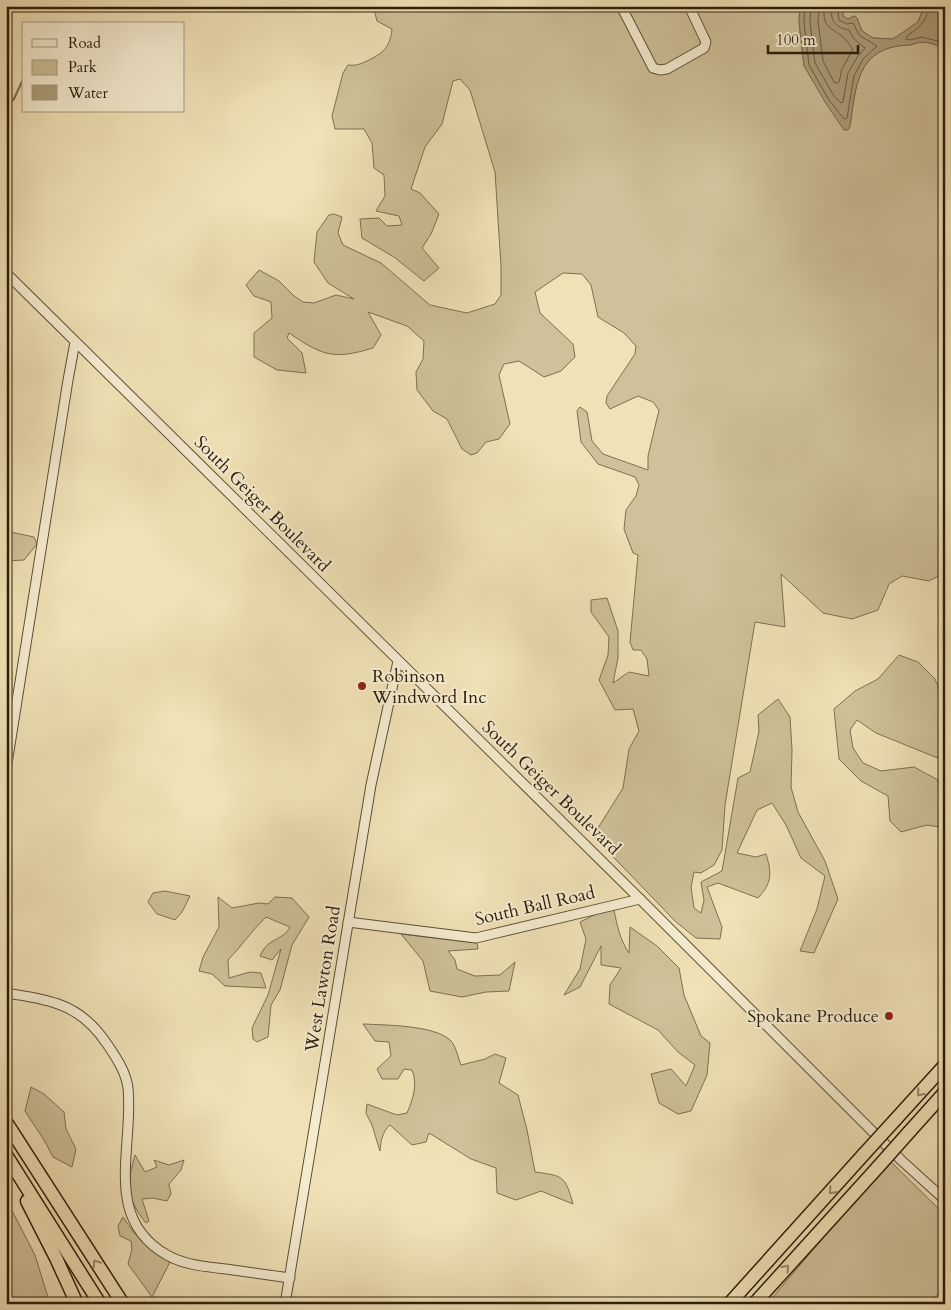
<svg xmlns="http://www.w3.org/2000/svg" width="951" height="1310" viewBox="0 0 951 1310" font-family="Cardo,serif">
<style>
.green{fill:#cfc199;stroke:#7d7052}
.water{fill:#ad9f7c;stroke:#796b4f}
.lines{fill:none;stroke-linecap:round;stroke-linejoin:round}
.shore{stroke:#6c5e44;stroke-width:1}
.stream{stroke:#796b4f;stroke-width:2}
.minor-casing{stroke:#5c4f36;stroke-width:11}
.highway-casing{stroke:#2b1e0b;stroke-width:15}
.minor{stroke:#f5ecd0;stroke-width:9}
.highway{stroke:#f0e2b6;stroke-width:12}
.highway-bridge-casing{stroke:#2b1e0b;stroke-width:15;stroke-linecap:butt}
.highway-bridge{stroke:#f0e2b6;stroke-width:12}
.oneway{stroke:#978a69}
.poi-dot{fill:#8f2418;stroke:#f5ecd0;stroke-width:2}
.labels{text-anchor:middle;dominant-baseline:central;stroke-width:4;stroke-linejoin:round;paint-order:stroke}
.street-label{font-size:18px;fill:#2b1e0b;stroke:#f5ecd0}
.poi-label{font-size:18px;fill:#2b1e0b;stroke:#f5ecd0;text-anchor:start}
</style>
<rect width="100%" height="100%" fill="#f0e2b6"/>
<filter id="stains"><feTurbulence type="fractalNoise" baseFrequency=".004" numOctaves="4"/><feColorMatrix values="0 0 0 0 .2 0 0 0 0 .09 0 0 0 0 .02 0 0 0 .5 -.17"/></filter>
<radialGradient id="worn" r=".72"><stop offset=".6" stop-color="#630" stop-opacity="0"/><stop offset="1" stop-color="#630" stop-opacity=".3"/></radialGradient>
<g class="green">
<path d="M 373,6 L 800,6 L 799,22 L 804,66 L 850,126 C 856,85 857,47 908,45 C 913,45 918,42 922,42 C 930,42 938,46 945,48 L 945,573 L 929,581 L 902,576 L 889,584 L 878,610 L 852,619 L 823,613 L 781,574 L 785,627 L 755,622 L 725,805 L 722,850 L 714,865 L 701,873 L 694,872 L 691,887 L 694,908 L 701,913 L 704,900 L 701,882 L 722,871 L 738,778 L 750,772 L 759,731 L 758,715 L 778,699 L 790,717 L 792,750 L 791,787 L 798,812 L 825,861 L 838,899 L 814,953 L 800,951 L 817,909 L 825,876 L 801,858 L 786,825 L 772,803 L 757,810 L 737,853 L 756,857 L 766,854 C 772,873 772,883 758,898 L 718,883 L 707,887 L 722,927 L 720,939 L 696,938 L 676,922 L 593,836 L 623,788 L 629,749 L 639,731 L 633,709 L 615,710 L 599,680 L 608,655 L 609,637 L 591,612 L 591,600 L 607,598 L 618,631 L 618,658 L 613,683 L 629,672 L 649,676 L 647,659 L 641,650 L 633,650 L 630,642 L 638,555 L 633,553 L 624,529 L 626,510 L 636,496 L 639,485 L 635,477 L 598,464 L 581,442 L 577,411 L 580,407 L 587,412 L 592,441 L 603,454 L 648,470 L 648,456 L 659,410 L 653,402 L 638,396 L 610,409 L 606,403 L 607,396 L 635,354 L 636,346 L 624,333 L 598,317 L 591,285 L 582,274 L 563,273 L 535,292 L 540,313 L 573,344 L 575,357 L 561,371 L 544,377 L 519,361 L 504,364 L 499,375 L 510,424 L 499,439 L 486,442 L 477,453 L 471,455 L 462,449 L 447,419 L 433,411 L 417,390 L 416,372 L 423,359 L 424,341 L 407,326 L 368,312 L 381,335 L 373,348 C 333,360 323,356 289,333 L 287,338 L 302,353 L 306,373 L 277,370 L 254,357 L 254,333 L 272,318 L 271,302 L 254,296 L 246,285 L 259,270 L 279,281 L 294,296 L 303,302 L 314,303 L 336,295 L 354,299 L 328,283 L 314,262 L 317,232 L 329,215 L 334,214 L 342,217 L 338,233 L 343,245 L 381,263 L 430,305 L 467,313 L 495,304 L 501,295 L 501,266 L 495,172 L 470,90 L 460,79 L 453,81 L 442,124 L 425,147 L 411,189 L 420,193 L 439,214 L 431,234 L 422,248 L 439,268 L 424,281 L 394,257 L 362,238 L 360,219 L 379,218 L 387,226 L 402,225 L 399,216 L 376,211 L 385,196 L 384,175 L 374,168 L 372,143 L 364,129 L 335,129 L 332,116 L 343,73 L 348,65 C 356,66 360,64 367,61 C 383,53 390,48 392,29 L 377,21 Z"/>
<path d="M 848,6 L 922,6 L 922,12 L 918,22 L 893,39 L 873,38 L 862,31 L 857,18 L 854,16 L 848,19 L 843,16 L 843,12 Z"/>
<path d="M 6,531 L 34,537 L 37,544 L 24,560 L 6,561 Z"/>
<path d="M 899,655 L 918,662 L 935,679 L 945,704 L 945,759 L 935,757 L 876,733 L 857,720 L 850,730 L 853,748 L 863,763 L 881,771 L 914,767 L 938,780 L 945,802 L 945,828 L 927,825 L 901,832 L 890,821 L 888,796 L 861,781 L 839,759 L 834,709 L 855,691 L 878,679 Z"/>
<path d="M 165,891 L 190,896 L 182,912 L 175,920 L 157,914 L 148,902 L 153,893 Z"/>
<path d="M 218,897 L 232,908 L 259,903 L 268,904 L 275,897 L 292,898 L 309,917 L 292,945 L 280,990 L 271,1005 L 268,1037 L 257,1042 L 253,1039 L 252,1028 L 268,995 L 281,949 L 272,960 L 260,956 C 268,937 283,941 290,927 L 266,917 C 252,930 242,946 228,960 L 229,978 L 250,972 L 261,973 L 266,988 L 225,986 L 212,974 L 199,971 L 203,957 L 219,927 Z"/>
<path d="M 614,910 C 617,925 620,940 629,953 L 630,927 L 657,946 L 679,968 L 684,995 L 701,1036 L 710,1043 L 707,1075 L 691,1111 L 678,1114 L 659,1103 L 651,1074 L 671,1069 L 686,1086 L 695,1065 L 678,1052 L 658,1030 L 609,1004 L 610,985 L 621,968 L 601,965 L 601,946 L 580,987 L 564,995 L 580,969 L 586,939 L 580,922 L 600,912 Z"/>
<path d="M 401,934 L 477,943 L 478,949 L 448,951 L 455,960 L 457,969 L 475,976 L 500,975 L 515,962 L 509,991 L 486,992 L 462,997 L 430,991 L 423,961 Z"/>
<path d="M 363,1024 C 384,1025 434,1025 450,1040 C 456,1045 458,1058 461,1065 L 485,1059 L 495,1054 L 506,1058 L 499,1083 L 518,1095 L 527,1130 L 535,1172 C 563,1176 565,1175 573,1204 L 541,1191 L 516,1200 L 497,1193 L 496,1168 L 471,1159 L 429,1133 L 426,1142 L 412,1145 L 390,1125 C 382,1132 381,1141 380,1151 L 372,1125 L 366,1113 L 367,1104 L 397,1115 L 407,1113 C 413,1099 418,1084 412,1070 L 404,1069 L 398,1079 L 382,1079 L 377,1069 L 391,1056 L 389,1042 L 375,1041 Z"/>
<path d="M 31,1087 L 44,1094 L 64,1112 L 66,1129 L 76,1149 L 72,1167 L 53,1157 L 44,1140 L 25,1111 Z"/>
<path d="M 135,1155 L 145,1172 L 157,1167 L 154,1160 L 169,1165 L 184,1160 L 181,1170 L 169,1184 L 171,1194 L 167,1201 L 153,1198 L 142,1199 L 149,1221 L 146,1223 C 126,1199 127,1183 135,1155 Z"/>
<path d="M 889,1160 L 945,1215 L 945,1288 L 933,1299 L 936,1304 L 767,1304 Z"/>
<path d="M 6,1199 L 35,1255 L 50,1304 L 6,1304 Z"/>
<path d="M 123,1217 C 137,1239 148,1249 170,1262 L 152,1297 L 128,1264 L 132,1249 L 131,1241 L 120,1236 L 118,1226 Z"/>
</g>
<path class="water" d="M 800,6 L 848,6 L 843,12 L 843,16 L 848,19 L 854,16 L 857,18 L 862,31 L 873,38 L 893,39 L 918,22 L 922,12 L 922,6 L 939,6 L 940,16 L 945,18 L 945,48 C 938,46 930,42 922,42 C 918,42 913,45 908,45 C 857,47 856,85 850,126 L 848,130 L 844,130 L 825,102 L 804,66 L 799,22 Z"/>
<g class="lines">
<g class="shore">
<path d="M 805,6 L 804,22 L 809,65 L 829,100 L 844,119 L 847,118 L 854,76 L 863,59 L 877,46 L 859,35 L 853,23 L 847,24 L 839,20 L 838,12 L 841,6"/>
<path d="M 811,6 L 810,22 L 815,63 L 834,96 L 841,103 L 843,102 L 848,73 L 858,56 L 865,48 L 854,39 L 849,30 C 836,28 828,20 833,6"/>
<path d="M 819,6 L 818,21 L 823,61 L 834,82 L 837,83 L 839,82 L 842,69 L 853,49 C 850,46 846,39 842,36 C 829,27 821,25 825,6"/>
<path d="M 927,6 C 929,21 918,28 907,36 L 906,39 L 910,40 L 922,37 L 945,43"/>
</g>
<path class="stream" d="M 6,107 L 14,99 L 24,77"/>
<defs>
<g id="minor">
<path d="M 621,6 L 653,68 L 660,70 L 667,69 L 704,48 L 706,42 L 689,6"/>
<path d="M 6,273 L 640,899 L 901,1160 L 945,1200"/>
<path d="M 6,770 L 68,380 L 75,342"/>
<path d="M 348,922 L 476,938 L 640,899"/>
<path d="M 6,993 C 24,996 42,998 58,1004 C 79,1011 95,1026 107,1044 C 116,1057 126,1072 128,1088 C 134,1148 102,1218 167,1255 C 184,1265 207,1267 226,1269 C 247,1272 268,1275 290,1278"/>
<path d="M 285,1304 L 371,785 L 398,661"/>
</g>
<g id="highway">
<path d="M 895,1120 L 945,1065"/>
<path d="M 6,1122 L 123,1304"/>
<path d="M 910,1131 L 945,1092"/>
<path d="M 6,1155 L 100,1304"/>
<path d="M 27,1201 L 56,1258 L 77,1304"/>
<path d="M 729,1304 L 864,1154"/>
<path d="M 754,1304 L 878,1167"/>
</g>
</defs>
<use href="#minor" class="minor-casing"/>
<use href="#highway" class="highway-casing"/>
<use href="#minor" class="minor"/>
<use href="#highway" class="highway"/>
<defs>
<g id="highway-bridge">
<path d="M 864,1154 L 895,1120"/>
<path d="M 878,1167 L 910,1131"/>
</g>
</defs>
<use href="#highway-bridge" class="highway-bridge-casing"/>
<use href="#highway-bridge" class="highway-bridge"/>
</g>
<defs><path id="oneway-chevron" d="M-2-3.5L2.5 0L-2 3.5" fill="none" stroke-width="1.6" stroke-linecap="round" stroke-linejoin="round" transform="scale(1.25)"/></defs>
<g class="oneway">
<use href="#oneway-chevron" transform="translate(920 1093) rotate(132)"/>
<use href="#oneway-chevron" transform="translate(832 1191) rotate(132)"/>
<use href="#oneway-chevron" transform="translate(96 1263) rotate(-123)"/>
<use href="#oneway-chevron" transform="translate(786 1268) rotate(-48)"/>
</g>
<g class="poi-dot">
<circle cx="362" cy="686" r="5"/>
<circle cx="889" cy="1016" r="5"/>
</g>
<g class="labels">
<g class="street-label">
<text transform="translate(262 504) rotate(45)">South Geiger Boulevard</text>
<text transform="translate(551 788) rotate(44)">South Geiger Boulevard</text>
<text transform="translate(535 906) rotate(-13)">South Ball Road</text>
<text transform="translate(323 979) rotate(-81)">West Lawton Road</text>
</g>
<g class="poi-label">
<text x="372" y="676">Robinson<tspan x="372" dy="21">Windword Inc</tspan></text>
<text x="879" y="1016" text-anchor="end">Spokane Produce</text>
</g>
</g>
<rect width="951" height="1310" fill="none" stroke="#f0e2b6" stroke-width="25"/>
<rect x="8" y="8" width="936" height="1295" fill="none" stroke="#2b1e0b" stroke-width="2.5"/>
<rect x="12" y="12" width="926" height="1285" fill="none" stroke="#2b1e0b"/>
<rect x="22" y="22" width="162" height="90" fill="#f5ecd0" stroke="#a49a81"/>
<rect x="32" y="39" width="25" height="8" fill="#f5ecd0" stroke="#a49a81"/>
<text x="68" y="48" font-size="15" fill="#2b1e0b">Road</text>
<rect x="32" y="60" width="25" height="15" fill="#cfc199" stroke="#a49a81"/>
<text x="68" y="72" font-size="15" fill="#2b1e0b">Park</text>
<rect x="32" y="85" width="25" height="15" fill="#ad9f7c" stroke="#a49a81"/>
<text x="68" y="98" font-size="15" fill="#2b1e0b">Water</text>
<path d="M768 45v8h90v-8" fill="none" stroke="#2b1e0b" stroke-width="2.5"/>
<text x="776" y="45" font-size="15" fill="#2b1e0b" stroke="#f5ecd0" stroke-width="4" paint-order="stroke">100 m</text>
<rect width="100%" height="100%" filter="url(#stains)"/>
<rect width="100%" height="100%" fill="url(#worn)"/>
</svg>
